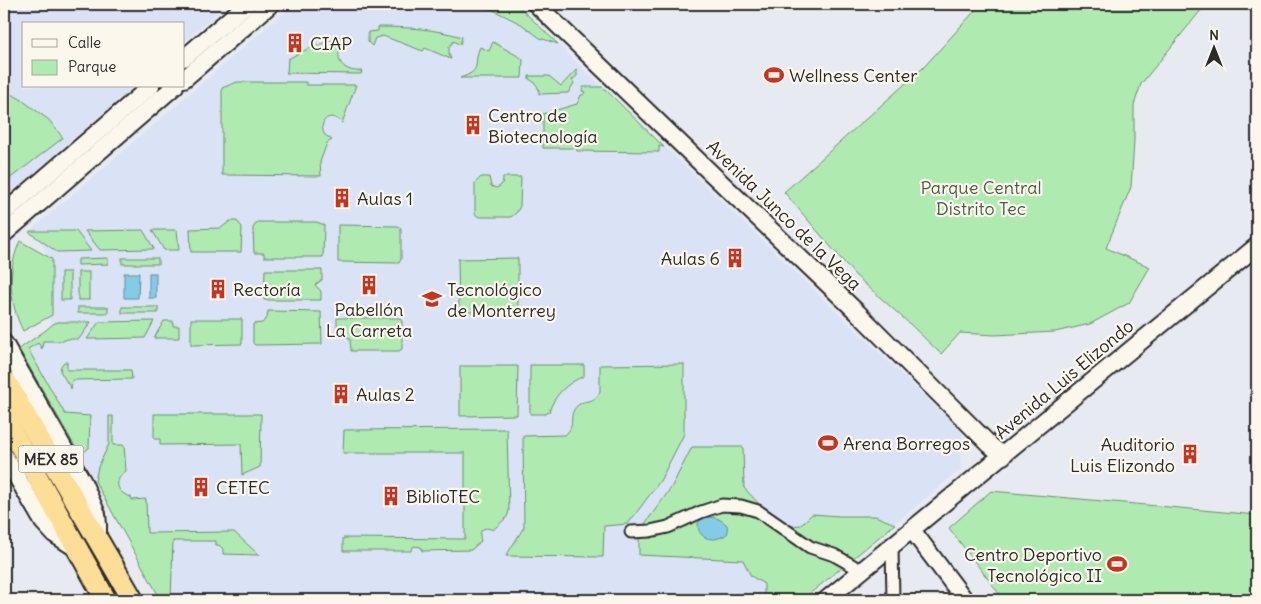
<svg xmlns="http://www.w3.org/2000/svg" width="1261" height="604" viewBox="0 0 1261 604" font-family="Delius,sans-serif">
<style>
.built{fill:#d9e3f5}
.green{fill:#afebb1;stroke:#6d8b6e}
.water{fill:#84cce5;stroke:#608c9b}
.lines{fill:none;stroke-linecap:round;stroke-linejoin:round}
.street-casing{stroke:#2b2b2b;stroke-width:15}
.secondary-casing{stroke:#2b2b2b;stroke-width:20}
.highway-casing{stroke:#2b2b2b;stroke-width:24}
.street{stroke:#fbf7ec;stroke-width:11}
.secondary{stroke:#fbf7ec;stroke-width:16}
.highway{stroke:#fdde96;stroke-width:20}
.labels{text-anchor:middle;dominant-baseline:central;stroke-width:4.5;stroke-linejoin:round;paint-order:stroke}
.shield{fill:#fbf7ec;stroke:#696865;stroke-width:1}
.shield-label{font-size:16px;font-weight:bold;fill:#2b2b2b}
.poi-label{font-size:18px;fill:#2b2b2b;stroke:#fbf7ec;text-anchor:start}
.park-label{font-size:18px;fill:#4c5b4c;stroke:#fbf7ec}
.street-label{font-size:18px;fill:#2b2b2b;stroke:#fbf7ec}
</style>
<rect width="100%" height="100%" fill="#e7ebf1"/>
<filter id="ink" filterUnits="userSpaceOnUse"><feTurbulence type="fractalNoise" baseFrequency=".02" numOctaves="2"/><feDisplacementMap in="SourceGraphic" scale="10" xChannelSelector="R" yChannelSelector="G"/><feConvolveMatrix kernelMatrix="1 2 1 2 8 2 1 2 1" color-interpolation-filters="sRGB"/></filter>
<g filter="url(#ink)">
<g class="built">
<path d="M 4,4 L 227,4 L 184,42 L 184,24 L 24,24 L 24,86 L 134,86 L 4,199 Z"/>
<path d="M 294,4 L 516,4 L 963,433 L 960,447 L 961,469 L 802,600 L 161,600 L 95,481 L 19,349 L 46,330 L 53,324 L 48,318 L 43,304 L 42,275 L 47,257 L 42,243 L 29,232 Z"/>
</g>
<g class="green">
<path d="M 475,4 L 516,4 L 558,44 L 540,38 L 521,24 L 489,8 Z"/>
<path d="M 981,4 L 1206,4 L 1141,84 L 1134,105 L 1134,141 L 1131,187 L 1106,248 L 1150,267 L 1129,303 L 1090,324 L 1055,332 L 995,335 L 960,333 L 941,354 L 911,325 L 855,275 L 784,192 L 923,68 Z"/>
<path d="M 378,27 C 407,27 435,29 462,37 L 460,45 L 454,41 L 449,47 L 449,54 L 451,59 L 425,48 L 423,51 L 383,36 L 375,38 L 372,46 L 368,42 L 368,32 L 378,31 Z"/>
<path d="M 347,35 L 348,41 L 346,40 C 331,56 341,73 362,71 L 361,74 L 286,73 L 287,72 L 288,59 C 307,48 326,42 347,35 Z"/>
<path d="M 493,42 L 523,59 L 522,78 L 460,78 C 484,70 472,64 480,47 L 489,51 Z"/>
<path d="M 577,69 L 577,76 L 572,80 L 574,83 L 568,93 L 539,94 C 539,86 535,82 529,79 L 529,76 L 549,76 L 561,86 Z"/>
<path d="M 237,82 L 306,82 L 306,85 L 356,85 L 342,123 C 331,111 318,119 324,134 L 332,140 L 327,143 L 320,162 L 321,176 L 222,175 L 222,88 Z"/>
<path d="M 583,87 L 603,87 L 664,147 L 659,146 L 659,152 L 577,151 L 576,148 L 543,148 L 543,114 L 577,104 L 581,95 L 583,95 L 585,92 L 582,91 Z"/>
<path d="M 4,91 L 19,98 L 49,120 L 63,138 L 4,183 Z"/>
<path d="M 481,177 L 489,177 L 491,186 L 496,188 C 502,186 503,183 503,177 L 521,177 L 520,206 L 517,212 L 511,217 L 479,217 L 475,214 L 475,183 Z"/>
<path d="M 230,221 L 237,221 L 242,227 L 241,252 L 191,252 L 190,229 L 221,228 Z"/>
<path d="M 257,222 L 317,222 L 324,225 L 323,257 L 264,257 L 264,253 L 254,253 L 253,228 Z"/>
<path d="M 338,225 L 398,226 L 401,229 L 401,259 L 399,263 L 338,262 Z"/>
<path d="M 143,230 L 154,249 L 100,250 L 85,231 Z"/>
<path d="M 152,230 L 177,230 L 179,250 L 164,250 Z"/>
<path d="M 31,231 L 76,231 L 91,251 L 57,252 L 29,232 Z"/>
<path d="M 20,241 L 52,259 L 52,315 L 23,331 C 9,303 7,270 20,241 Z"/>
<path d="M 108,258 L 108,264 L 78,265 L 78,259 Z"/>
<rect x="122" y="258" width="36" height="6"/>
<path d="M 518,258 L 518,311 L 459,312 L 458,259 Z"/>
<path d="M 265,270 L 322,270 L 322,280 L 315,285 L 321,291 L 321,300 L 264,300 Z"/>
<rect x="61" y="272" width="9" height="28"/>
<rect x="78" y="272" width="11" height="28"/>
<rect x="78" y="307" width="30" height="6"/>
<rect x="122" y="307" width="36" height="6"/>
<path d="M 268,311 L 321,312 L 322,344 L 255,345 L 253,343 L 253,324 L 262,323 L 267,318 Z"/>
<path d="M 337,318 L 399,318 L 402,321 L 402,349 L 399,351 L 351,351 L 350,339 L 345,335 L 337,334 Z"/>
<path d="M 191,319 L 242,319 L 242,344 L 191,345 Z"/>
<path d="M 154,321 L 145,338 L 87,339 L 99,322 Z"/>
<path d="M 164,321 L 173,321 L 173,326 L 179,326 L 179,338 L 154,338 Z"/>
<path d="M 58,322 L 91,322 L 79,339 L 67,339 L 63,341 L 43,341 L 42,349 L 38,343 L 28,349 L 65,414 L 90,416 L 89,448 L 80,455 L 19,349 L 46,330 L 53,324 Z"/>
<path d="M 64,362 L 67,362 L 67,370 L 131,370 L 132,379 L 72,380 L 71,389 L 60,371 L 61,366 Z"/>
<path d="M 684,364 L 684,434 L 660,481 L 628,524 L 604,526 L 603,557 L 506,556 L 524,527 L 523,436 L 565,435 C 577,425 567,415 577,406 C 585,398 595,405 600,391 L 600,365 Z"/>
<path d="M 530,365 L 584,365 L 584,376 C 567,383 554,395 549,412 L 545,414 L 530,414 Z"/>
<path d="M 460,366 L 518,366 L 517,415 L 460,416 Z"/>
<path d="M 154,414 L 261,414 L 260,467 L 242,475 L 241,444 L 160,445 L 160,439 L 154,439 Z"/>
<path d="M 109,416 L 113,416 L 113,445 L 124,445 L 126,471 C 113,480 116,493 131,497 L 132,500 L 146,499 L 147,533 L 234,532 L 259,555 L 223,554 L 223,549 L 219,545 L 216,545 L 216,541 L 173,541 L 171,600 L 161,600 L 95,481 L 98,467 L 109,444 Z"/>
<path d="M 507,429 L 509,511 L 507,517 L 493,530 C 483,525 478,531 481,541 L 471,550 L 422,551 L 421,547 L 414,546 L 411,551 L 343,551 L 343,538 L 465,539 L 465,453 L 343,453 L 344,430 Z"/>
<path d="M 692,447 L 743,447 L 744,488 L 781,527 L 801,525 L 812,514 L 839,516 L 875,516 L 895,524 L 802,600 L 764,600 L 764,584 L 751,576 L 743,560 L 639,555 L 639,532 L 671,488 Z"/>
<path d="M 991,491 L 1257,515 L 1257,600 L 1004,600 L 949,528 Z"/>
</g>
<g class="water">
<path d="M 124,273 L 139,273 L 138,298 L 124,298 Z"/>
<rect x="149" y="273" width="7" height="25"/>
<path d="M 707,517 C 716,517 721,519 727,525 L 728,533 C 717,543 697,541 698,523 L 702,519 Z"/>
</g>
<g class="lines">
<defs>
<g id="street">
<path d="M 631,532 L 650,531 L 668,527 L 701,512 L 722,505 L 741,506 L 758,511 L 810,547 L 834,555 L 850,564 L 862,571"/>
<path d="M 892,547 L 893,600"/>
</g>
<g id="secondary">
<path d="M 536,4 L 712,174 L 858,313 L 990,445 L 1003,456"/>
<path d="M 184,58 L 247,4"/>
<path d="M 184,79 L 271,4"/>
<path d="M 4,213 L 151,86"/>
<path d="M 4,234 L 175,86"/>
<path d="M 4,343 L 83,482 L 97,514 L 98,525 L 98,540"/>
<path d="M 4,455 L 43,522 L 54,534 L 77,549"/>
<path d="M 912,530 L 965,600"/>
<path d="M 826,600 L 1257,246"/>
</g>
<g id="highway">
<path d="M 4,379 L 133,600"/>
<path d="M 4,417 L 106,600"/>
</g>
</defs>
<use href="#street" class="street-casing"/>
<use href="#secondary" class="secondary-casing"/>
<use href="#highway" class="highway-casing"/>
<use href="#street" class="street"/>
<use href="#secondary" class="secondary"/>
<use href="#highway" class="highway"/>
</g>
</g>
<defs>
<symbol id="building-bare" viewBox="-9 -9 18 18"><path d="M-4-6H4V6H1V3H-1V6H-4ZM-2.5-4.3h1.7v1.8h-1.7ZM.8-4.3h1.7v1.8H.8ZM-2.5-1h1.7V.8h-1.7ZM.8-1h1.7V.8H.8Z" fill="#c8321e" stroke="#fbf7ec" stroke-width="2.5" paint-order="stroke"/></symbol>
<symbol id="stadium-bare" viewBox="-9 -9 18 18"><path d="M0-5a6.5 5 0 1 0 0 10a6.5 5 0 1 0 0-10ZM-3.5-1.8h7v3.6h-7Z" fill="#c8321e" stroke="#fbf7ec" stroke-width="2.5" paint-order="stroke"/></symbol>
<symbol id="university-bare" viewBox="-9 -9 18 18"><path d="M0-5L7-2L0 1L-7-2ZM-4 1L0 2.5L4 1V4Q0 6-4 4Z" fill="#c8321e" stroke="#fbf7ec" stroke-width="2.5" paint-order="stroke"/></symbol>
</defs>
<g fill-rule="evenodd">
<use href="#building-bare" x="281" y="29" width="28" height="28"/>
<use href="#stadium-bare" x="760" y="61" width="28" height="28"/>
<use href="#building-bare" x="459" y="111" width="28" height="28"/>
<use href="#building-bare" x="328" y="184" width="28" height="28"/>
<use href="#building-bare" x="721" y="244" width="28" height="28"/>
<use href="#building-bare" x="355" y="271" width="28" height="28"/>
<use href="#building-bare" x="204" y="275" width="28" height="28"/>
<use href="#university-bare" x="418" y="285" width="28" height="28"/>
<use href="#building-bare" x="327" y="380" width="28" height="28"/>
<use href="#stadium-bare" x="814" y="429" width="28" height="28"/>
<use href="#building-bare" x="1176" y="440" width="28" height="28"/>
<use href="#building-bare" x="187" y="473" width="28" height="28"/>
<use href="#building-bare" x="377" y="482" width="28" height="28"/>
<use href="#stadium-bare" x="1103" y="550" width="28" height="28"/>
</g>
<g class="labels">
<rect class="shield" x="18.5" y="445.5" width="65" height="27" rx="4"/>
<g class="shield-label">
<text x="51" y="459">MEX 85</text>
</g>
<g class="poi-label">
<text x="310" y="43">CIAP</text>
<text x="789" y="75">Wellness Center</text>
<text x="488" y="115">Centro de<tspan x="488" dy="21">Biotecnología</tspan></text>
<text x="357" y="198">Aulas 1</text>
<text x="720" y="258" text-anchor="end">Aulas 6</text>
<text x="233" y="289">Rectoría</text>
<text x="447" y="289">Tecnológico<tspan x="447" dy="21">de Monterrey</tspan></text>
<text x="369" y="309" text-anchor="middle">Pabellón<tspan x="369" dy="21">La Carreta</tspan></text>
<text x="356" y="394">Aulas 2</text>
<text x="843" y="443">Arena Borregos</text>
<text x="1175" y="444" text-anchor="end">Auditorio<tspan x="1175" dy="21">Luis Elizondo</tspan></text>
<text x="216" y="487">CETEC</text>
<text x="406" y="496">BiblioTEC</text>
<text x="1102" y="554" text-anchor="end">Centro Deportivo<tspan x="1102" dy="21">Tecnológico II</tspan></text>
</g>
<g class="park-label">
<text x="981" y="187">Parque Central<tspan x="981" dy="21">Distrito Tec</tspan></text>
</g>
<g class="street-label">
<text transform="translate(784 215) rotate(44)">Avenida Junco de la Vega</text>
<text transform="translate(1064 379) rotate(-40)">Avenida Luis Elizondo</text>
</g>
</g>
<rect width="1261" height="604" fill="none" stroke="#fbf7ec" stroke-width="20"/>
<rect x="10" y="10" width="1241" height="584" fill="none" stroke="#2b2b2b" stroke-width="2" filter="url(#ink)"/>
<rect x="22" y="22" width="162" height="65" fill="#fbf7ec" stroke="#a8a59f"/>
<rect x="32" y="39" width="25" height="8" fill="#fbf7ec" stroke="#a8a59f"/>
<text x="68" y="48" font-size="15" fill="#2b2b2b">Calle</text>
<rect x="32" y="60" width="25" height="15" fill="#afebb1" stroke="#a8a59f"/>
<text x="68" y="72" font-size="15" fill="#2b2b2b">Parque</text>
<g transform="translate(1214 48)" stroke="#fbf7ec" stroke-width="4" paint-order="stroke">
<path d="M0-4L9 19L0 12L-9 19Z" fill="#2b2b2b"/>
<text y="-8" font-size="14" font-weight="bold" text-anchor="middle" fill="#2b2b2b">N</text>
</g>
</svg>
